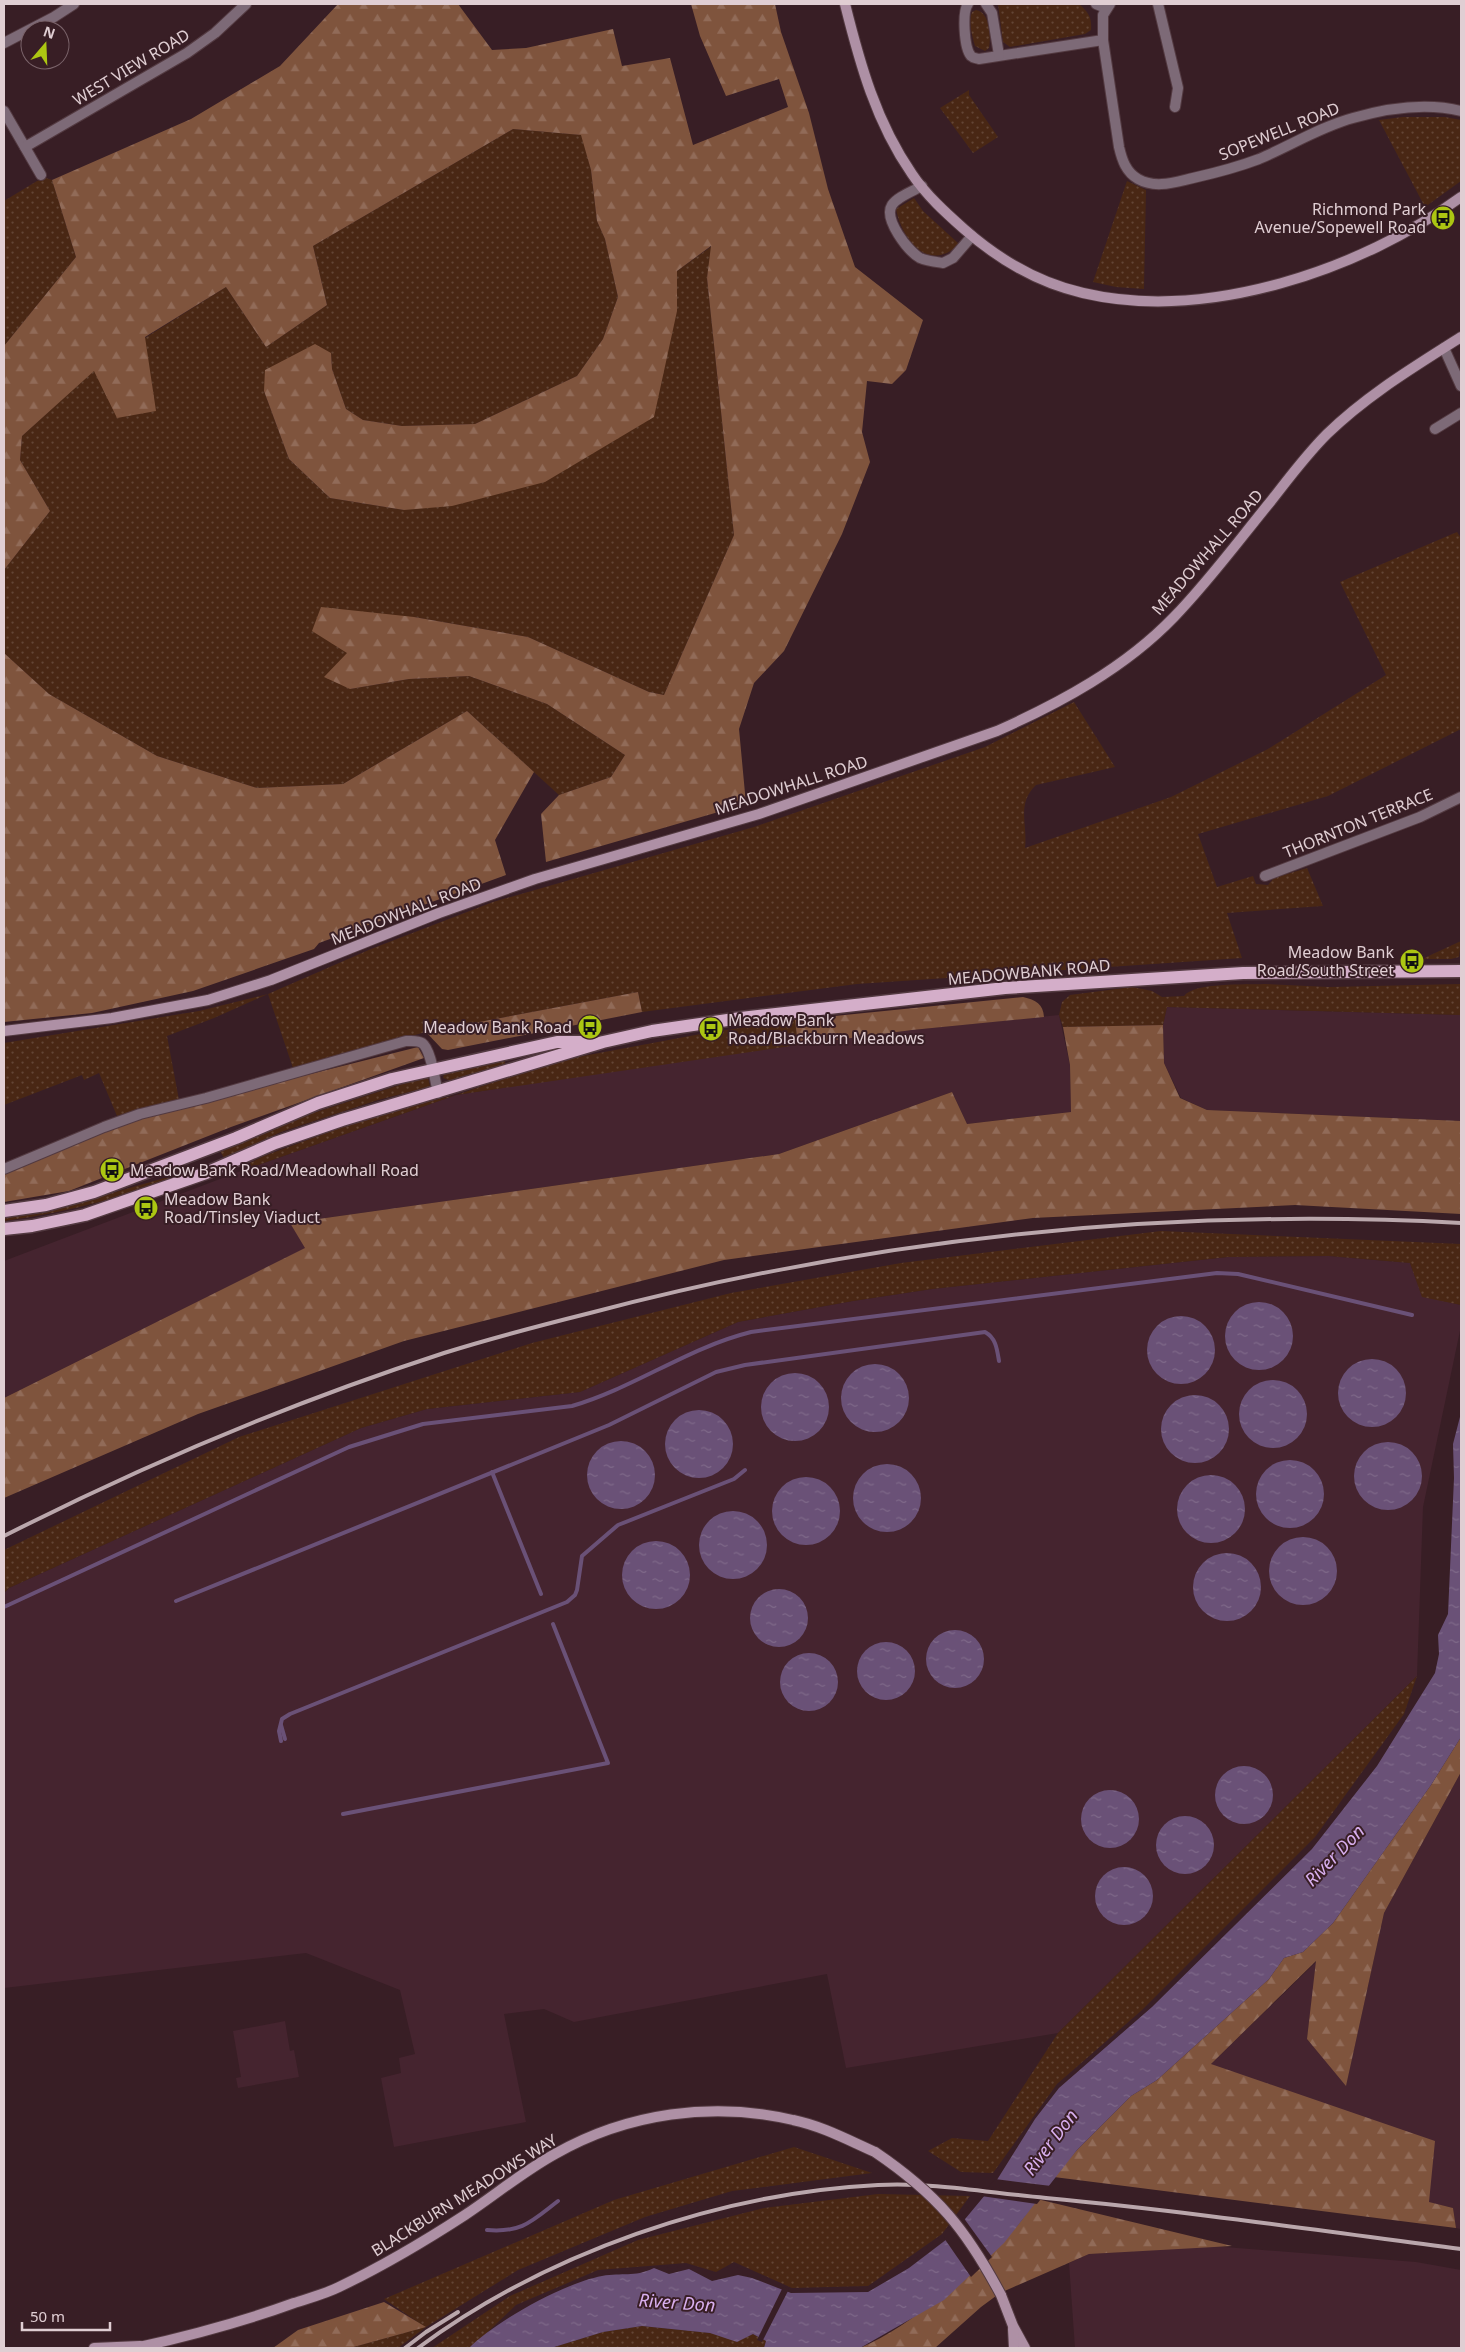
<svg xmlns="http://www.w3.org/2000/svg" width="1465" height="2352" viewBox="0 0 1465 2352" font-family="'Noto Sans',sans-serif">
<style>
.built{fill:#45242f}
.grass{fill:url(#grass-dots)}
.forest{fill:url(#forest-firs)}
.water{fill:url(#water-ripples)}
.pier{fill:#381e25}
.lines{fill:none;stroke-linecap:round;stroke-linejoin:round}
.stream{stroke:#6a5177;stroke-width:4}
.street-casing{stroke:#533a41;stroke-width:12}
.secondary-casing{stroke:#533a41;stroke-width:12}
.primary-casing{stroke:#533a41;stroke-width:15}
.street{stroke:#7d6a77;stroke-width:10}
.secondary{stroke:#ae90a5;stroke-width:10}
.primary{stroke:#d4aec9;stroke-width:12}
.rail{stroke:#baa7ac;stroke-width:4}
.secondary-bridge-casing{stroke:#533a41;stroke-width:12;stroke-linecap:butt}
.secondary-bridge{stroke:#ae90a5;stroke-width:10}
.labels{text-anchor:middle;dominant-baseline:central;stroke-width:4;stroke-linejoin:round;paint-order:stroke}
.street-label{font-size:16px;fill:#e0ced3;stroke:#381e25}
.poi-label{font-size:16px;fill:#e0ced3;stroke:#381e25;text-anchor:end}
.water-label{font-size:18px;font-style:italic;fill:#d8afef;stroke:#381e25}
</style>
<defs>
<pattern id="grass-dots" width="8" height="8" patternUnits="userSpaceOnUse" patternTransform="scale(1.25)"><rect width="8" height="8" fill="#492714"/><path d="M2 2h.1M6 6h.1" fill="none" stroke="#634535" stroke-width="1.8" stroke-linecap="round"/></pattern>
<pattern id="forest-firs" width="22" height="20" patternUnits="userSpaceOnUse" patternTransform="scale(1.25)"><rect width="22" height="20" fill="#7f543d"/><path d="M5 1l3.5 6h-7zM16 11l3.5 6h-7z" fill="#916b58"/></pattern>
<pattern id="water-ripples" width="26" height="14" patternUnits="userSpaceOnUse" patternTransform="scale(1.25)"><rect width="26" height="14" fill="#6a5177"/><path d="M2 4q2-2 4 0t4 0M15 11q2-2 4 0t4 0" fill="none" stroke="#7f6989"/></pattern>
</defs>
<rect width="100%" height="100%" fill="#381e25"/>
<g class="built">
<path d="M 1167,1007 L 1461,1015 L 1461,1121 L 1207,1110 L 1181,1098 L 1164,1063 L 1163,1025 Z"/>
<path d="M 1059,1015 L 1070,1065 L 1071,1112 L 967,1124 L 952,1092 L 779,1154 L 290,1223 L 306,1248 L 4,1398 L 4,1261 L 241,1171 L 456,1095 L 739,1052 L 912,1030 Z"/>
<path d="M 1329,1256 L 1410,1263 L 1422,1296 L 1461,1305 L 1461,1326 L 1423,1507 L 1417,1676 L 1058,2033 L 846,2068 L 827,1974 L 574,2022 L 544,2009 L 504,2014 L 526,2122 L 394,2147 L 381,2078 L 401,2073 L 399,2058 L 415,2054 L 400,1990 L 306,1953 L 4,1988 L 4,1593 L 9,1588 L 361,1428 L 427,1409 L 580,1392 L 738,1322 L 853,1301 L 932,1289 L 1228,1257 Z"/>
<path d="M 1461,1772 L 1461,2229 L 1456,2228 L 1453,2208 L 1423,2201 L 1211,2064 L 1317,1961 L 1307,2039 L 1346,2085 L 1384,1913 Z"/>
<path d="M 285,2021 L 290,2051 L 294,2050 L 299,2077 L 238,2088 L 236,2078 L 241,2077 L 233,2031 Z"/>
<path d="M 1212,2246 L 1416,2262 L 1461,2270 L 1461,2348 L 1075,2348 L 1069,2263 L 1089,2254 Z"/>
</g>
<g class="grass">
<path d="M 998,4 L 1079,4 C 1088,12 1092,17 1091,30 L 1085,34 L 1010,47 L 1003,42 Z"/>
<path d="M 976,10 C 990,12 991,37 989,48 L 985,51 L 975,46 C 972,36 968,21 972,12 Z"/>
<path d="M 969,90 L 969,95 L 998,137 L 973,153 L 940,108 Z"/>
<path d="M 1403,117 L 1445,117 L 1461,120 L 1461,181 L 1425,207 L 1379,120 Z"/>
<path d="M 513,129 L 582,135 L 591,170 L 597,221 L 605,239 L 618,297 L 603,339 L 577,376 L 475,424 L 402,426 L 363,420 L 346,409 L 332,369 L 331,353 L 264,391 L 289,459 L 330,498 L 404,510 L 677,311 L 677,271 L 712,246 L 707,278 L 734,535 L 664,695 L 649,692 L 528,637 L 414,617 L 348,653 L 350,689 L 409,679 L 469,676 L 547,704 L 625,755 L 611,777 L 559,795 L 467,711 L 343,784 L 257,788 L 157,756 L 49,694 L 4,653 L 4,570 L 50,511 L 20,460 L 22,436 L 94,370 L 226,287 L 266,347 L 327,305 L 313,246 Z"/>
<path d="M 46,178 L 52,180 L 76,257 L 4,346 L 4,201 L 37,181 Z"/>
<path d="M 1127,181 L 1146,190 L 1144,289 L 1116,287 L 1093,282 Z"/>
<path d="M 914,198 L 923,211 L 959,244 C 929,274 902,240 896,209 Z"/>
<path d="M 1457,532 L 1461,538 L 1461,729 L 1328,796 L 1198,834 L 1217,887 L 1253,876 L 1256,884 L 1268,885 L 1274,878 L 1307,868 L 1323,906 L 1227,913 L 1242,958 L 857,984 L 642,1012 L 638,992 L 426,1032 L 293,1068 L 268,994 L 214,1018 L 167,1036 L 179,1100 L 117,1116 L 99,1073 L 84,1080 L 82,1075 L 4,1105 L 4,1043 L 199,1011 L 268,994 L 371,949 L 493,902 L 754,827 L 985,747 L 1074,702 L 1115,767 L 1036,785 C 1016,804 1028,825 1025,848 L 1171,797 L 1268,749 L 1386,675 L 1340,582 Z"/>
<path d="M 1461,941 L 1459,957 L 1451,959 L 1422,959 Z"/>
<path d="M 1264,984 L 1329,987 L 1461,984 L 1461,1015 L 1167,1007 L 1163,1025 L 1063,1027 L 1059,1015 L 1062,1002 L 1070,995 L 1132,987 L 1152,991 L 1162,997 L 1184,996 C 1195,982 1245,985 1264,984 Z"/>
<path d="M 795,1020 L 798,1045 L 456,1095 L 241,1171 L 246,1165 L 264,1156 L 345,1126 L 401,1108 L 456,1095 L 533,1069 L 583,1056 L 706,1033 Z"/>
<path d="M 505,1059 L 505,1064 L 451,1081 L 443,1078 L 444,1074 L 450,1071 Z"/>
<path d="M 424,1077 L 428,1078 L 430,1086 L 425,1088 L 378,1100 L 281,1132 L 224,1158 L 220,1151 L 304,1116 Z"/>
<path d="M 195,1167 L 195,1170 C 132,1195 71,1212 4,1221 L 4,1217 L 77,1203 L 168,1177 Z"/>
<path d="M 1161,1231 L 1461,1244 L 1461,1305 L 1422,1297 L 1410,1263 L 1329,1256 L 1228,1257 L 932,1289 L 853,1301 L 738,1322 L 580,1392 L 427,1409 L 361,1428 L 9,1588 L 4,1593 L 4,1550 L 239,1437 L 532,1343 L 731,1293 L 901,1263 Z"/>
<path d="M 1417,1676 L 1404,1714 L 1315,1837 L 1141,2011 L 1057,2084 L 993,2173 L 961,2172 L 928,2151 L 952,2138 L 988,2141 L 1058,2033 Z"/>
<path d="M 794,2147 L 872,2173 L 732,2191 L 645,2217 L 518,2270 L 426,2327 L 398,2348 L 350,2348 L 425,2327 L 384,2299 L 614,2200 Z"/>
<path d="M 878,2194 L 970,2196 L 942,2234 L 868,2286 L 792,2288 L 734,2262 L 716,2272 L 686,2263 L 598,2270 L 516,2305 L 471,2348 L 432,2348 L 510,2296 L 638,2240 L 764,2208 Z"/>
<path d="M 642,2326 L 710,2333 L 737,2341 L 753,2334 L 766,2341 L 764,2348 L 551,2348 L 603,2332 Z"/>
</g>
<g class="forest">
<path d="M 338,4 L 458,4 L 492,50 L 526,48 L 613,29 L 622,66 L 670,58 L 693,145 L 788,107 L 779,79 L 726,96 L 700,36 L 691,4 L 775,4 L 781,32 L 809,113 L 828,189 L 855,267 L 923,320 L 906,370 L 892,384 L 867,381 L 862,432 L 870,462 L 842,534 L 784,651 L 754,683 L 739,729 L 746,804 L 546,862 L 541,814 L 559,795 L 611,777 L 625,755 L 547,704 L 469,676 L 409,679 L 350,689 L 324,677 L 347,653 L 312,631 L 321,607 L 414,617 L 528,637 L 649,692 L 664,695 L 734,535 L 707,278 L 711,246 L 677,271 L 677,311 L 654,417 L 545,482 L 452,506 L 404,510 L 330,498 L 289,459 L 264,391 L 265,370 L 315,344 L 331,353 L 332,369 L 346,409 L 363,420 L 402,426 L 475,424 L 577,376 L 603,339 L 618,297 L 605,239 L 597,221 L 591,170 L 581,135 L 513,129 L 313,246 L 327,305 L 266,347 L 226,287 L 145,337 L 156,411 L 117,418 L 94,371 L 22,436 L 20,460 L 50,511 L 4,570 L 4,346 L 76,257 L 52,180 L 191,119 L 280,66 Z"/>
<path d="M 4,653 L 49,694 L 157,756 L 257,788 L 343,784 L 467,711 L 534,772 L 495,840 L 506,875 L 319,943 L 314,949 L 193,991 L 92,1013 L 4,1022 Z"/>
<path d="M 638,992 L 642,1012 L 448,1050 L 442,1049 L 426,1032 Z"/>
<path d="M 1023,997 C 1036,1000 1043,1004 1044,1017 L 912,1030 L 798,1045 L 795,1020 Z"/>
<path d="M 1163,1025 L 1164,1063 L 1180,1098 L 1207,1110 L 1461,1121 L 1461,1214 L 1295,1205 L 1033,1218 L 724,1260 L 404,1341 L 198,1414 L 4,1498 L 4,1398 L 305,1248 L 290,1223 L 779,1154 L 952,1092 L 967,1124 L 1071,1112 L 1070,1065 L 1063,1027 Z"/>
<path d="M 418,1047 L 424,1058 L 231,1127 L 69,1191 L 4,1202 L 4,1172 L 120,1124 L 180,1107 Z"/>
<path d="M 1461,1737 L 1461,1772 L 1384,1913 L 1346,2086 L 1307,2039 L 1316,1961 L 1211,2064 L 1435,2141 L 1429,2202 L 1453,2208 L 1456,2228 L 1054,2177 L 1077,2150 L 1131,2096 L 1157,2080 L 1269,1979 L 1284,1958 L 1303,1952 L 1333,1923 L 1431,1785 Z"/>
<path d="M 1037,2199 L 1232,2246 L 1089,2254 L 1000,2293 L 981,2307 L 935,2348 L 860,2348 C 888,2336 913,2318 938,2299 C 977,2269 1009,2241 1037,2199 Z"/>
<path d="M 384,2302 L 426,2327 L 350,2348 L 273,2348 L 298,2330 Z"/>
</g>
<g class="water">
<circle cx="1259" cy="1336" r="34"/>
<circle cx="1181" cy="1350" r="34"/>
<circle cx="1372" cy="1393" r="34"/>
<circle cx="875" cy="1398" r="34"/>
<circle cx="795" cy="1407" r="34"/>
<circle cx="1273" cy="1414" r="34"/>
<circle cx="1195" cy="1429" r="34"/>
<circle cx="699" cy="1444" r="34"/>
<path d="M 1461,1413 L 1461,1737 L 1431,1785 L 1333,1923 L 1303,1952 L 1284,1958 L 1269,1979 L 1157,2080 L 1131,2096 L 1077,2150 L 1004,2243 L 944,2300 L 860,2348 L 764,2348 L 766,2341 L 753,2334 L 737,2342 L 710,2333 L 642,2326 L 603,2332 L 551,2348 L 469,2348 C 496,2321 564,2283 602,2276 C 623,2272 633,2278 654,2268 L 669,2274 L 689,2269 L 712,2281 L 738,2275 L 752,2278 L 791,2293 L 868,2292 L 909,2268 L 951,2236 L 995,2183 L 1035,2119 L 1059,2088 L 1152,2007 L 1312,1849 L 1377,1766 L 1435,1673 L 1439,1654 L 1438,1635 L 1448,1614 L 1454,1478 L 1453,1444 Z"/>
<circle cx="621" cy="1475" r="34"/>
<circle cx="1388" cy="1476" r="34"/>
<circle cx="1290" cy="1494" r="34"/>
<circle cx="887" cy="1498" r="34"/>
<circle cx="1211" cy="1509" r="34"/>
<circle cx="806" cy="1511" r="34"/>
<circle cx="733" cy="1545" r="34"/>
<circle cx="1303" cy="1571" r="34"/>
<circle cx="656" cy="1575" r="34"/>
<circle cx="1227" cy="1587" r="34"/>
<circle cx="779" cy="1618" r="29"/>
<circle cx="955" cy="1659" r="29"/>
<circle cx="886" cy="1671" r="29"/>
<circle cx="809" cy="1682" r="29"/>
<circle cx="1244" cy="1795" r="29"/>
<circle cx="1110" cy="1819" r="29"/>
<circle cx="1185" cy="1845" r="29"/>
<circle cx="1124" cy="1896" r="29"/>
</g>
<g class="pier">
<path d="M 995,2179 L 1051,2186 L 1037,2204 L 981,2196 Z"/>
<path d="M 963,2217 L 992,2257 L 971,2277 L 944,2238 Z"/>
<path d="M 783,2287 L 789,2289 L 762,2342 L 757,2340 Z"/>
</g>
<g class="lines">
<g class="stream">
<path d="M 492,1472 L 541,1594"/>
<path d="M 176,1601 L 609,1425 L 716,1372 L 745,1365 L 985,1332 C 996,1338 997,1349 999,1361"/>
<path d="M 4,1607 L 349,1447 L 423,1424 L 572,1406 C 634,1388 687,1348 751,1332 L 1217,1273 L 1238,1274 L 1412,1315"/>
<path d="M 281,1725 L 285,1739"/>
<path d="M 281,1741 L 279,1731 L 282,1719 L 290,1714 L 567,1602 L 575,1595 L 577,1590 L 582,1556 L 618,1525 L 734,1479 L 745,1470"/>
<path d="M 343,1814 L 608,1763 L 553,1624"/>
<path d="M 487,2230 C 522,2233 532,2221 558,2201"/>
</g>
<defs>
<g id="street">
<path d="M 968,4 C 962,12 964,48 971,56 C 973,58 976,58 979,59 L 1103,40"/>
<path d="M 986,4 L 992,13 L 999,55"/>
<path d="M 1096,4 L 1106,8"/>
<path d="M 1110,4 L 1103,15 L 1103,40 L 1119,147 C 1122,160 1126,172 1138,179 C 1156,189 1175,182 1193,178 C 1215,173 1238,167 1259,159 C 1290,146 1320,127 1353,118 C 1388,108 1425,102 1461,111"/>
<path d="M 1158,4 L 1178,88 L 1175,107"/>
<path d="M 4,43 L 54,17 L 74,4"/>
<path d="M 4,111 L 41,175"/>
<path d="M 25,147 L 187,53 L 215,33 L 246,4"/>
<path d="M 922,186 C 913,191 897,197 892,205 C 883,219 908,251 920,258 C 927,261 936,262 943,263 L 953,258 L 972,236"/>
<path d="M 1444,348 L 1461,386"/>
<path d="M 1435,429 L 1461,413"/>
<path d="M 1265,876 L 1420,817 L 1461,797"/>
<path d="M 4,1169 L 104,1127 L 140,1114 L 206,1098 L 406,1041 C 411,1041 417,1040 422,1043 C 431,1049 435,1081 438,1093"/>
</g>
<g id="secondary">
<path d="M 845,4 C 860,64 876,122 912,174 C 926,195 946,213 964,229 C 998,259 1039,283 1083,293 C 1207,322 1361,270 1461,197"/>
<path d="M 4,1031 L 112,1018 L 208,1000 L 271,980 L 439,913 L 535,879 L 759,814 L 997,731 C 1060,703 1125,668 1174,617 C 1209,581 1239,540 1271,501 C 1289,478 1306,455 1327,434 C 1367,395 1414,367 1461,337"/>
<path d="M 1001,2295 L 1013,2326 L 1025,2348"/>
<path d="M 1013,2329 L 1014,2348"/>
<path d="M 94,2348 L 140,2346"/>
<path d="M 135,2348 C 189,2336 242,2322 294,2303 C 309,2298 325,2294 339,2287 C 383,2266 425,2241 465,2215 C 495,2195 524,2171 555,2154 C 627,2113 713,2101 793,2120 C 822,2126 848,2140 875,2152"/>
</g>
<g id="primary">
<path d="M 4,1211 L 46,1205 L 94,1192 L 236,1138 L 318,1103 L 392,1079 L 557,1042 L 587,1042"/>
<path d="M 4,1229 L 32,1226 L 85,1215 L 206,1173 L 275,1143 L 342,1120 L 603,1042 L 652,1031 L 741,1018 L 1005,988 L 1243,973 L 1461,971"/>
</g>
</defs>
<use href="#street" class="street-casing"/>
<use href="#secondary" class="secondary-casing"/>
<use href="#primary" class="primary-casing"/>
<use href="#street" class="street"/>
<use href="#secondary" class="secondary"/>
<use href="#primary" class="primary"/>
<g class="rail">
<path d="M 4,1536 C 146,1464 293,1402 444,1353 C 492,1338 542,1325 590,1313 C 875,1238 1167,1207 1461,1223"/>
<path d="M 405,2348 L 426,2332 L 458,2312"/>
<path d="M 418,2348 C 546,2253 719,2193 878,2185 C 934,2182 990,2193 1046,2198 C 1185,2211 1323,2231 1461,2249"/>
</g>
<defs>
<path id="secondary-bridge" d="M 875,2152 C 937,2194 966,2229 1001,2295"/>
</defs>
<use href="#secondary-bridge" class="secondary-bridge-casing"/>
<use href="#secondary-bridge" class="secondary-bridge"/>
</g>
<defs>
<symbol id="bus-disc" viewBox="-11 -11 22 22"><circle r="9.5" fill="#acc612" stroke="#381e25"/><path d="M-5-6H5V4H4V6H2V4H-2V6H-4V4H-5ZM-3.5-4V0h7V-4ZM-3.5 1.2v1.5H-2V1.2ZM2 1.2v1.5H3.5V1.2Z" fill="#111"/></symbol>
</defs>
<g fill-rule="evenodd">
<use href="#bus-disc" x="1429" y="204" width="28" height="28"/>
<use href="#bus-disc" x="1398" y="947" width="28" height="28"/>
<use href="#bus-disc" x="576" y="1013" width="28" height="28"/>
<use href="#bus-disc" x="697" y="1015" width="28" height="28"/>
<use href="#bus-disc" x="98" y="1156" width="28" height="28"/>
<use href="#bus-disc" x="132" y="1194" width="28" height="28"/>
</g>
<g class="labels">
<g class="street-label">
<text transform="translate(131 67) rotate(-31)">WEST VIEW ROAD</text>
<text transform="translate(1279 131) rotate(-22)">SOPEWELL ROAD</text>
<text transform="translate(1207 552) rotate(-49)">MEADOWHALL ROAD</text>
<text transform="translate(791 785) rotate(-18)">MEADOWHALL ROAD</text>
<text transform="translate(1358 823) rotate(-22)">THORNTON TERRACE</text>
<text transform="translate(406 911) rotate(-21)">MEADOWHALL ROAD</text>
<text transform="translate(1029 972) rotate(-5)">MEADOWBANK ROAD</text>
<text transform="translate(464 2195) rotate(-32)">BLACKBURN MEADOWS WAY</text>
</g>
<g class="poi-label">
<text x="1426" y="209">Richmond Park<tspan x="1426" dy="18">Avenue/Sopewell Road</tspan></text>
<text x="1394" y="952">Meadow Bank<tspan x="1394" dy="18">Road/South Street</tspan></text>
<text x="728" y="1020" text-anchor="start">Meadow Bank<tspan x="728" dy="18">Road/Blackburn Meadows</tspan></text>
<text x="572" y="1027">Meadow Bank Road</text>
<text x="130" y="1170" text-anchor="start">Meadow Bank Road/Meadowhall Road</text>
<text x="164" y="1199" text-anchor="start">Meadow Bank<tspan x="164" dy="18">Road/Tinsley Viaduct</tspan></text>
</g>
<g class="water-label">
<text transform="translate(1334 1855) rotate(-46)">River Don</text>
<text transform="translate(1050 2142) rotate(-53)">River Don</text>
<text transform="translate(677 2302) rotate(4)">River Don</text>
</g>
</g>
<rect width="1465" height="2352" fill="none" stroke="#e0ced3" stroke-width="10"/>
<g transform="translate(45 45) rotate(19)"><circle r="24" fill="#381e25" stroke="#7b646b"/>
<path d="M0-4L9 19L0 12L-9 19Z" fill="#acc612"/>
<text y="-8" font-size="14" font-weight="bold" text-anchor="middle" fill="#e0ced3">N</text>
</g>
<path d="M22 2322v8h88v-8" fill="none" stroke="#e0ced3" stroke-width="2.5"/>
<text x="30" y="2322" font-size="15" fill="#e0ced3" stroke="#381e25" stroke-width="4" paint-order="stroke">50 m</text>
</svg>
